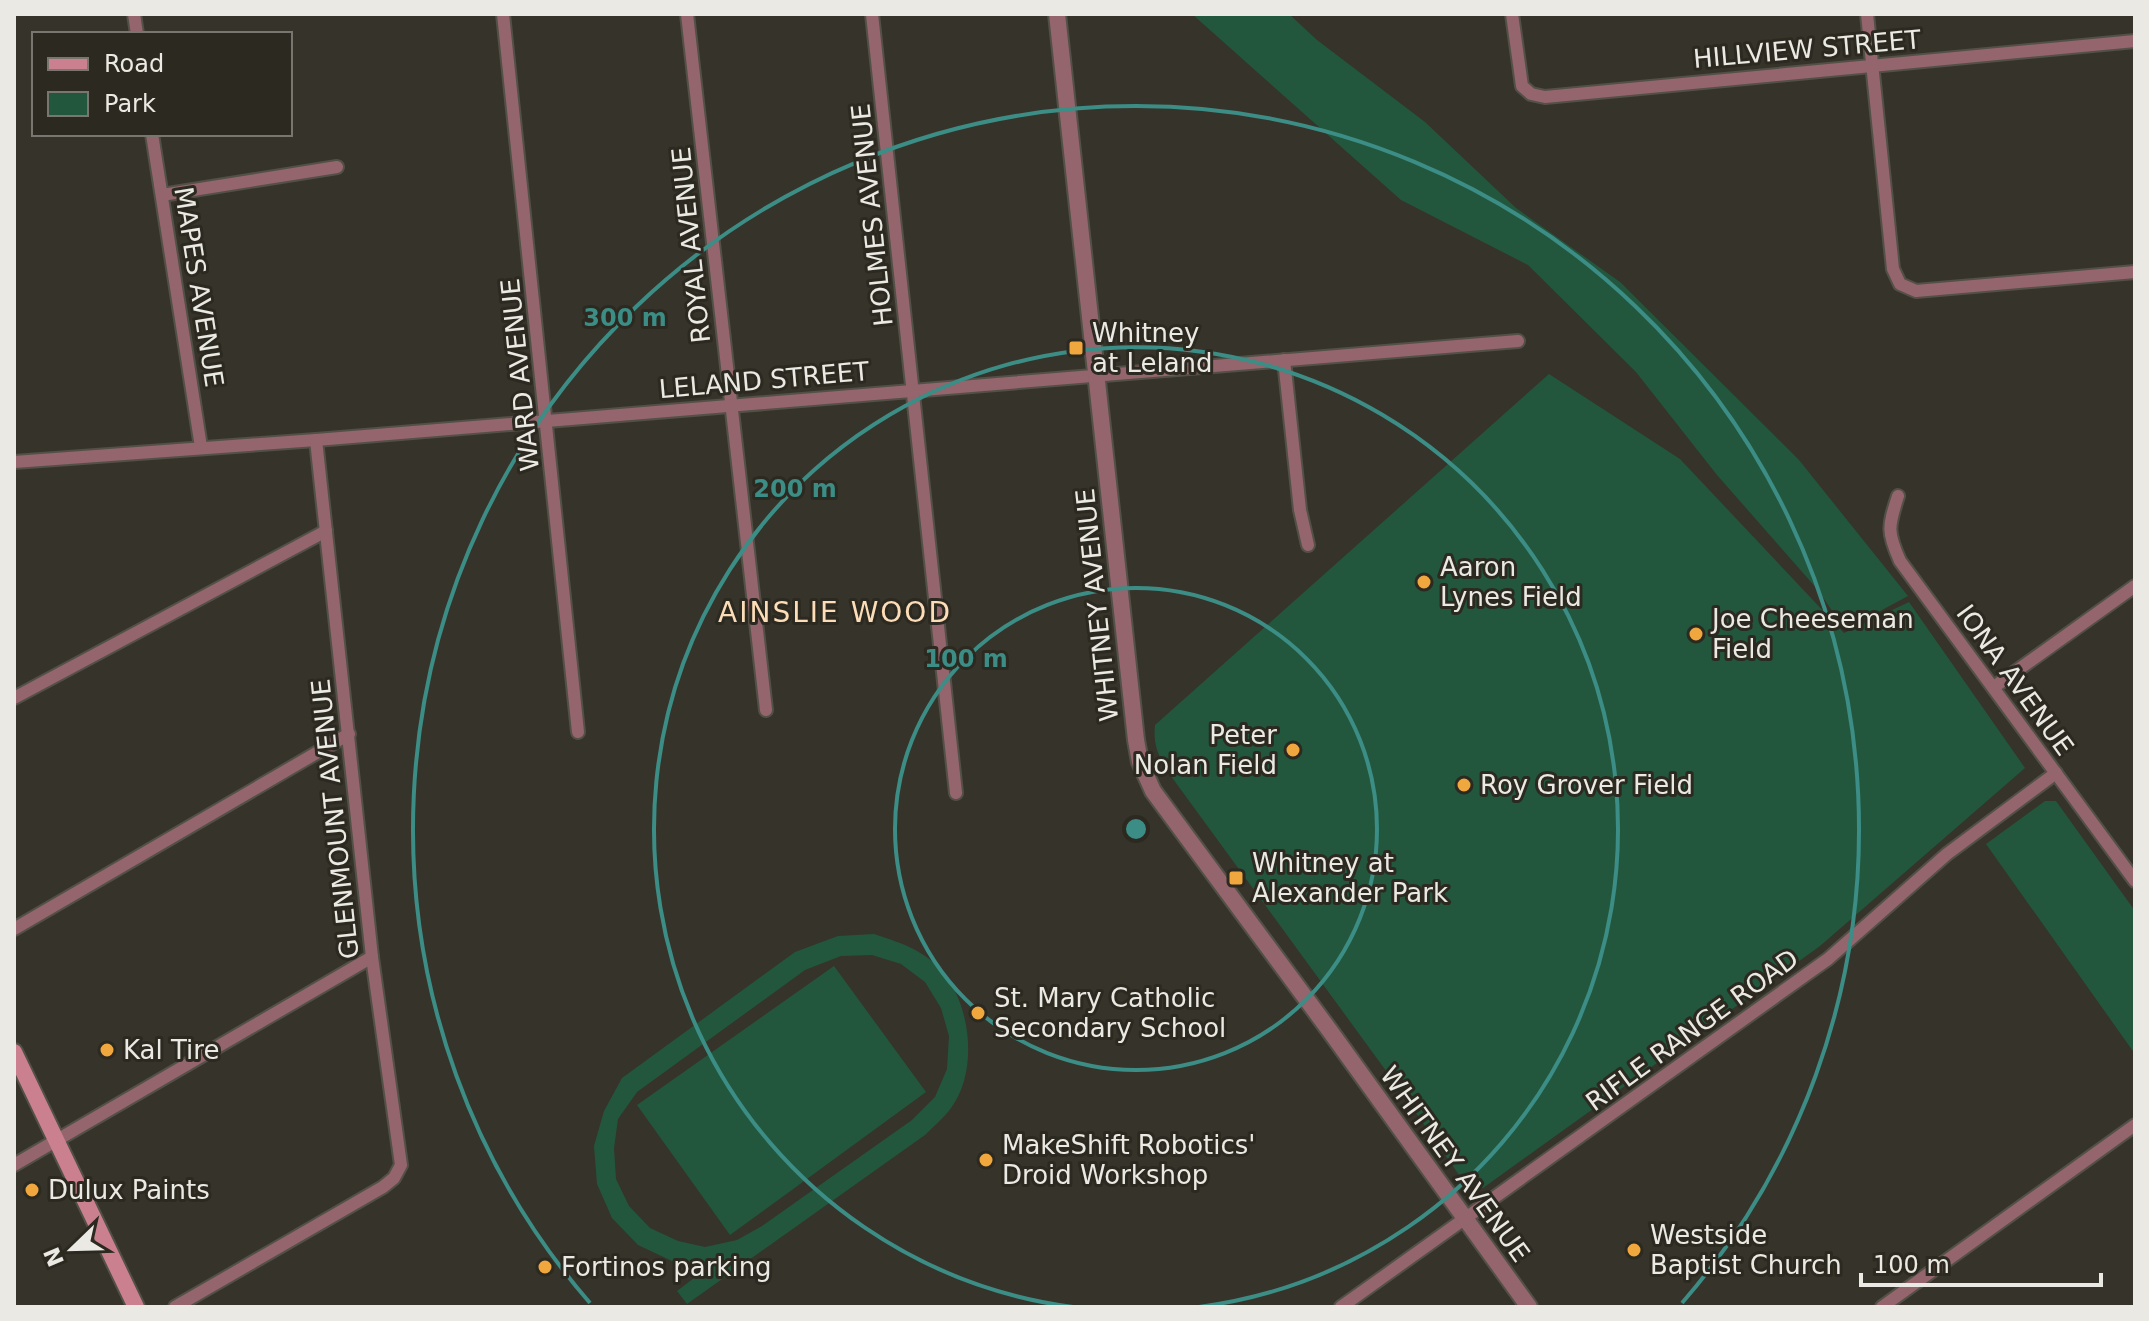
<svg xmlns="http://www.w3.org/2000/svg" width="2149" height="1321" viewBox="0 0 2149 1321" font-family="'DejaVu Sans',sans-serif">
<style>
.green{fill:#22573d;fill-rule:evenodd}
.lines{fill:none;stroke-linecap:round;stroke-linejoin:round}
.minor-casing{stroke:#535048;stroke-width:16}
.tertiary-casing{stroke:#535048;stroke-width:20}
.secondary-casing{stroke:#535048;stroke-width:20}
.minor{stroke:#94656d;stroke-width:12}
.tertiary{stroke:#94656d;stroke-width:16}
.secondary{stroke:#ca808e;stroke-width:16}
.ring{fill:none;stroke:#3b8d85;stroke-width:4}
.poi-dot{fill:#f0a73e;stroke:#2c2920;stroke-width:3}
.labels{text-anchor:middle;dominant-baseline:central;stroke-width:6;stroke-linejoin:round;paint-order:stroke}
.street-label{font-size:26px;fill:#ebe9e3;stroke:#2c2920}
.poi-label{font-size:26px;fill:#ebe9e3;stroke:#2c2920;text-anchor:start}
.neighbourhood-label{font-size:28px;letter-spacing:2px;fill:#fcddb7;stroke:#2c2920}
.centre{fill:#3b8d85;stroke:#2c2920;stroke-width:4}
.ring-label{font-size:24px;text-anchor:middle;font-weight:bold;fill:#3b8d85;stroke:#2c2920;stroke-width:6;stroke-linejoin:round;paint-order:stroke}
</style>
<rect width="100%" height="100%" fill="#36332a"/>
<g class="green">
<path d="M 1192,14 L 1289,14 L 1317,40 L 1425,122 L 1516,208 L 1620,282 L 1799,460 L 1908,596 L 1845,630 L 1818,590 L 1717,475 L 1636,372 L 1528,265 L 1401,200 Z"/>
<path d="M 1549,374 L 1680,459 L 1844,633 L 1909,602 L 2025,768 L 1820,946 L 1483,1188 L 1471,1189 L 1466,1185 L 1400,1090 L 1168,772 C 1158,756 1153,744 1155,725 Z"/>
<path d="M 2045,801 L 2056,801 L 2135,911 L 2135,1054 L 1986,844 Z"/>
<path d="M 874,934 C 898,942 922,949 940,969 C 971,1002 979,1071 951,1108 C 944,1118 933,1127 925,1135 L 687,1304 L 677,1291 L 711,1265 L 672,1261 L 638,1245 L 612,1218 L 597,1184 L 594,1146 L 604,1111 L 622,1078 L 795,952 L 838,936 ZM 872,955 L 901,964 L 925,982 L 941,1008 L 949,1036 L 947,1069 L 935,1097 L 912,1120 L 762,1226 L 737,1240 L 705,1247 L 678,1241 L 650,1228 L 629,1206 L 616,1179 L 614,1148 L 618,1119 L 637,1092 L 805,970 L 841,956 Z"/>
<path d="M 834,966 L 926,1092 L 730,1235 L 637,1105 Z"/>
</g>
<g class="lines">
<defs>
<g id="minor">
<path d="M 134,14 L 137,34"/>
<path d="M 503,14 L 578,732"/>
<path d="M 687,14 L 766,710"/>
<path d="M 872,14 L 956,793"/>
<path d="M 1512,14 L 1522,86 L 1531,94 L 1545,97 L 2135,41"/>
<path d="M 1867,14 L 1893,269 L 1900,284 L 1916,291 L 2135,272"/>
<path d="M 152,134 L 201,447"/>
<path d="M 162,195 L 337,167"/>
<path d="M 1284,360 L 1300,510 L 1308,545"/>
<path d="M 14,462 L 316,440 L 1518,341"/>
<path d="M 1898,496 C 1888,527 1887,532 1900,561 L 2135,881"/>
<path d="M 1994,687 L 2135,586"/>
<path d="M 14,698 L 326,531"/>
<path d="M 14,929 L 349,734"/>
<path d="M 14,1165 L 372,957"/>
<path d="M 175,1307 L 383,1187 L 394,1178 L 401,1165 L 372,957 L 316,440"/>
<path d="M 1341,1307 L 1828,959 L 1947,854 L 2056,773"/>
<path d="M 1882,1307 L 2135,1125"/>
</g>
<path id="tertiary" d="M 1057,14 L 1136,740 L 1140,762 L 1153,791 L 1330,1031 L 1529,1307"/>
<path id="secondary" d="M 14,1052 L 136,1307"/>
</defs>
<use href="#minor" class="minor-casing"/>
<use href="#tertiary" class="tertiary-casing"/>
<use href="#secondary" class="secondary-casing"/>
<use href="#minor" class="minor"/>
<use href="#tertiary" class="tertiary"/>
<use href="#secondary" class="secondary"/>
</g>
<g class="ring">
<circle cx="1136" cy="829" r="241"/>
<path d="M1073 1307A482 482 0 1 1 1199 1307"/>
<path d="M590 1303A723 723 0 1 1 1682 1303"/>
</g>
<g class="poi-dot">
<rect x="1068" y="340" width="16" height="16" rx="4"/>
<circle cx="1424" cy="582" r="8"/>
<circle cx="1696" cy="634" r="8"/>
<circle cx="1293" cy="750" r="8"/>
<circle cx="1464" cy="785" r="8"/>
<rect x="1228" y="870" width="16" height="16" rx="4"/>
<circle cx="978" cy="1013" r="8"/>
<circle cx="107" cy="1050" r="8"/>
<circle cx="986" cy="1160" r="8"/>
<circle cx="32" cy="1190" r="8"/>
<circle cx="1634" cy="1250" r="8"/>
<circle cx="545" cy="1267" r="8"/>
</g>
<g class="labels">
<g class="street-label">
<text transform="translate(1807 49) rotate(-5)">HILLVIEW STREET</text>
<text transform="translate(872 215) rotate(-96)">HOLMES AVENUE</text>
<text transform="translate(691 245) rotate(-96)">ROYAL AVENUE</text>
<text transform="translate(199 287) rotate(81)">MAPES AVENUE</text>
<text transform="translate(520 375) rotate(-96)">WARD AVENUE</text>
<text transform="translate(764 380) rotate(-5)">LELAND STREET</text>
<text transform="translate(1097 605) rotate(-96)">WHITNEY AVENUE</text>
<text transform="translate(2015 680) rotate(54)">IONA AVENUE</text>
<text transform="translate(335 819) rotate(-96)">GLENMOUNT AVENUE</text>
<text transform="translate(1692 1030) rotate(-36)">RIFLE RANGE ROAD</text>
<text transform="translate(1455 1164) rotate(54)">WHITNEY AVENUE</text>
</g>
<g class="poi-label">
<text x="1092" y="333">Whitney<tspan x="1092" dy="30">at Leland</tspan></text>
<text x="1440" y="567">Aaron<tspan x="1440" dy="30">Lynes Field</tspan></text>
<text x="1712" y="619">Joe Cheeseman<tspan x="1712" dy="30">Field</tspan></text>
<text x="1277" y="735" text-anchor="end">Peter<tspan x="1277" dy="30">Nolan Field</tspan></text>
<text x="1480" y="785">Roy Grover Field</text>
<text x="1252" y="863">Whitney at<tspan x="1252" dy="30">Alexander Park</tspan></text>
<text x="994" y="998">St. Mary Catholic<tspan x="994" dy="30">Secondary School</tspan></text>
<text x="123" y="1050">Kal Tire</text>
<text x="1002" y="1145">MakeShift Robotics'<tspan x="1002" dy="30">Droid Workshop</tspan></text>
<text x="48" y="1190">Dulux Paints</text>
<text x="1650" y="1235">Westside<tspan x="1650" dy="30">Baptist Church</tspan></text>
<text x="561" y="1267">Fortinos parking</text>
</g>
<g class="neighbourhood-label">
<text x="835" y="612">AINSLIE WOOD</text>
</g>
</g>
<circle cx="1136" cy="829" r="12" class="centre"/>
<g class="ring-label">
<text x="625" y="326">300 m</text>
<text x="795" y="497">200 m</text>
<text x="966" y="667">100 m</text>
</g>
<rect width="2149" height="1321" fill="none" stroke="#ebe9e3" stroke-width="32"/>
<rect x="32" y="32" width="260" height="104" fill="#2c2920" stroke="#78766e" stroke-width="2"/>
<rect x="48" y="58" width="40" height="12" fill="#ca808e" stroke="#78766e" stroke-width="2"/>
<text x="104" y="72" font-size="24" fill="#ebe9e3">Road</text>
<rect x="48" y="92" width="40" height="24" fill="#22573d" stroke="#78766e" stroke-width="2"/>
<text x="104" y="112" font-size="24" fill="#ebe9e3">Park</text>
<g transform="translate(72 1249) rotate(247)" stroke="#2c2920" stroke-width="6" paint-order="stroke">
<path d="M0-6L14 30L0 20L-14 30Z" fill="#ebe9e3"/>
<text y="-12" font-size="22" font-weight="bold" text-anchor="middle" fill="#ebe9e3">N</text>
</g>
<path d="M1861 1273v12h240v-12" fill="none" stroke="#ebe9e3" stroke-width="4"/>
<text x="1873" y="1273" font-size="24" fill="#ebe9e3" stroke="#2c2920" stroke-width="6" paint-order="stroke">100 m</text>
</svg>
